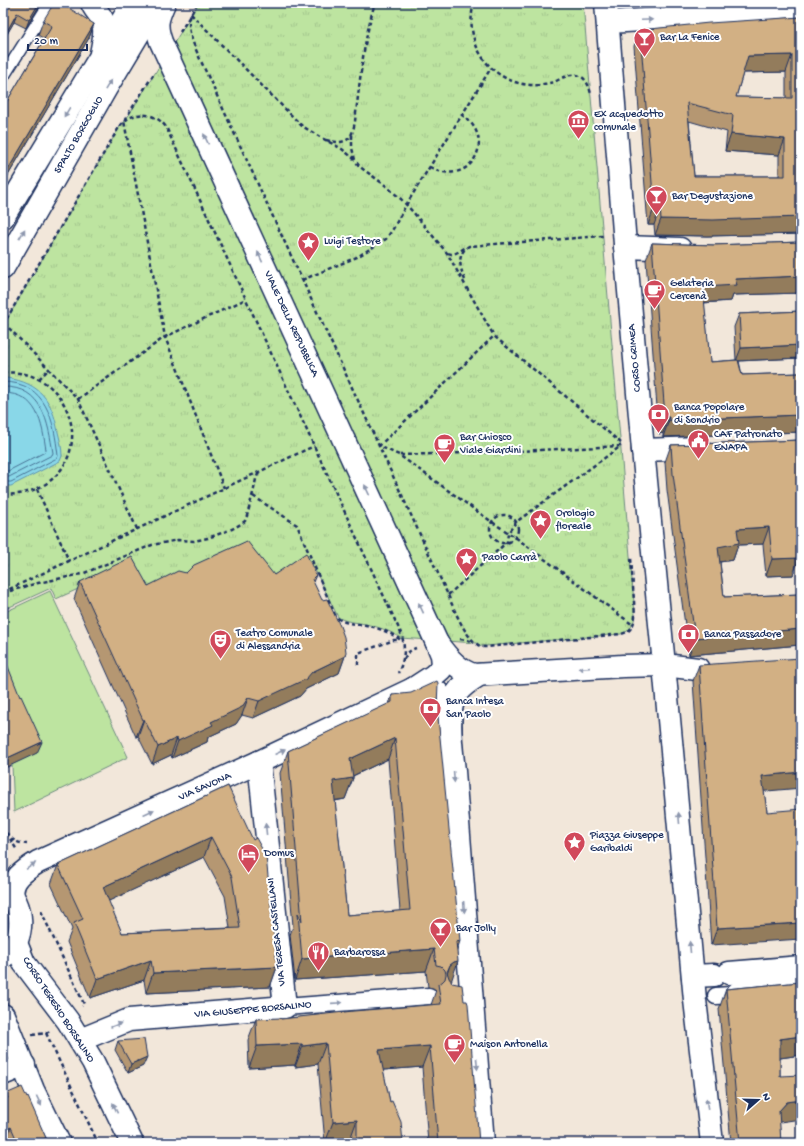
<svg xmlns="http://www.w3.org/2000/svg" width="804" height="1146" viewBox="0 0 804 1146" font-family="'Gochi Hand',sans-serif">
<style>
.green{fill:#bde4a0;stroke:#6c8a7f}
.park{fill:url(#park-tufts);stroke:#6c8a7f}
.water{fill:#89d7e8;stroke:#5d94b1}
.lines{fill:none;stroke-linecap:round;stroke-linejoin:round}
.shore{stroke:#477295;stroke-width:1}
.service-casing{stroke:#1b2f5e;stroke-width:14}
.pedestrian-casing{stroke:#1b2f5e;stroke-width:19}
.minor-casing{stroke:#1b2f5e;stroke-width:25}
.tertiary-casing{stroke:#1b2f5e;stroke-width:25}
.secondary-casing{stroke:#1b2f5e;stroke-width:25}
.path{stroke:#1b2f5e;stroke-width:2.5;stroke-dasharray:4 3;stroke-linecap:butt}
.service{stroke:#fff;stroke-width:11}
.pedestrian{stroke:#fff;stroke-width:16}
.minor{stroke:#fff;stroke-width:22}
.tertiary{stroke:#fff;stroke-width:22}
.secondary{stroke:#fff;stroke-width:22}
.wall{fill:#b59772;stroke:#1b2f5e;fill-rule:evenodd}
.shaded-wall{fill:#937b5c;stroke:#1b2f5e}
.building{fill:#d2b084;stroke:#1b2f5e;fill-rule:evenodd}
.oneway{fill:#8d97ae}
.labels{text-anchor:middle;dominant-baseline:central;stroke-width:4;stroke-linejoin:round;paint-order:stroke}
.poi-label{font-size:11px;fill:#1b2f5e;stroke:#fff;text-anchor:start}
.street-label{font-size:11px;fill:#1b2f5e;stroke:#fff}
</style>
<defs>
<pattern id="park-tufts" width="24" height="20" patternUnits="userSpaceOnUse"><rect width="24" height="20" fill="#bde4a0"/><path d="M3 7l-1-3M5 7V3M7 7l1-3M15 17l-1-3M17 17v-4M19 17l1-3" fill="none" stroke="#a2c48c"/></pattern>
</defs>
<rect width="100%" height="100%" fill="#f2e7da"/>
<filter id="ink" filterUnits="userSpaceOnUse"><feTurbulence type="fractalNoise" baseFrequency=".025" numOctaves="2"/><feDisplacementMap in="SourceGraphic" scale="8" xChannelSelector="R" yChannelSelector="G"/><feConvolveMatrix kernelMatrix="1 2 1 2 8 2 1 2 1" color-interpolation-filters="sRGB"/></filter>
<g filter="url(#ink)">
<path class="green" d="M 50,591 L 128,757 L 14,812 L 12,765 L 3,676 L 3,613 Z"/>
<path class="park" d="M 199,3 L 583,3 L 635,615 C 634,624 631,631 621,634 L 486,646 L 481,646 L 476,643 L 400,638 C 392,631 375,626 365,624 C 356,622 345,622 338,617 L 315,570 L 312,571 L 296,564 L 267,578 L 141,595 L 127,567 L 56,599 L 51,588 L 3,610 L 3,326 L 119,128 L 125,121 Z"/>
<path class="water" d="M 7,378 C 40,383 52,400 58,432 C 60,440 62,448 62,456 L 60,461 L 11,486 L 3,486 L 3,379 Z"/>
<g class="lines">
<g class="shore">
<path d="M 3,382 C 47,382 54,421 58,456 L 57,458 L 11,482 L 3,482"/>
<path d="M 3,387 C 43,386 48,423 53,453 L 52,455 L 9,477 L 3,477"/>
<path d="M 3,393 C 38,393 42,424 46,450 L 45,452 L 8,471 L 3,471"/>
</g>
<defs>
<path id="service" d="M 3,77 L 46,9 L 56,3"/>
<g id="pedestrian">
<path d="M 716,996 L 731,995 L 743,985 L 801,979"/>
<path d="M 285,1007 L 429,996"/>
</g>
<g id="minor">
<path d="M 92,3 C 94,9 99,13 102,19 C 107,30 103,43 101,54"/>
<path d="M 608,22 L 801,11"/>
<path d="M 625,247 L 680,249"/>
<path d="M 643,450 L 699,448"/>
<path d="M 413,689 C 442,680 446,706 450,728"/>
<path d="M 13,897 C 9,880 25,870 38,862 L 259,762 L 413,689 L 433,676 L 441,669 L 443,664 L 442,655 L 437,643 L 161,42 C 155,25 157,19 164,3"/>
<path d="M 729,973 L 801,967"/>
<path d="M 693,976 L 714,975"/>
<path d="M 80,1040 L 129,1020 L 285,1007 L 259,762"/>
<path d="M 3,1074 L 24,1065"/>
</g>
<g id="tertiary">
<path d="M 606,3 L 626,257 L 643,450 L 664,665 L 695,1000 L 712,1143"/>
<path d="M 437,643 C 446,656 459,671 474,675 L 623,666 L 664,665 L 698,669"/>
<path d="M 479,675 C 471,680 462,685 457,693 C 445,709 452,751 454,771 L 483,1143"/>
</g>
<g id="secondary">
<path d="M 3,217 L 133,3"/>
<path d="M 3,268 L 106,88 L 157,3"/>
<path d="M 3,885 C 25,903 27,941 3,957"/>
<path d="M 16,943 L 24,963 L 68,1021 L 93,1062 L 132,1143"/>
<path d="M 3,1015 L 33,1090 L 59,1143"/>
</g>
</defs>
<use href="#service" class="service-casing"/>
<use href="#pedestrian" class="pedestrian-casing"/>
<use href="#minor" class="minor-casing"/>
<use href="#tertiary" class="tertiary-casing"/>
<use href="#secondary" class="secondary-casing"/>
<g class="path">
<path d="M 197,3 C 195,7 192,11 191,15 C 185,29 195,47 200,59 L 448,595 C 454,609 464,635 477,644 C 480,647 483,647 486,647 L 621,634 C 631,632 634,625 635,616 L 631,558"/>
<path d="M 466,3 L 472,8"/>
<path d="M 474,3 C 462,45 494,88 539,85 C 544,84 549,83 554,82 C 561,79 569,73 577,75 C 586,77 589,86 591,94"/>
<path d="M 180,32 L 191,14 L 302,126 L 320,137 L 342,149 L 353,158 L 360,167 L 385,185 L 401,199 L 413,212 L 447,253 L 494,336"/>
<path d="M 153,75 L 124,121 L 165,337 L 246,299"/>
<path d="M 352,135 L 352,148 L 355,160"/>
<path d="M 326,140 C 346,145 352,141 355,121 C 360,82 363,41 375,3"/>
<path d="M 430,167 C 469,189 499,140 462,115"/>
<path d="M 448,253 C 454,256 459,251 465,248"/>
<path d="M 302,280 L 357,257 L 386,239 L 393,229 L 406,205 L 491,68"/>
<path d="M 465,280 C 460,268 456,254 469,246 L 603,236"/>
<path d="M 4,323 L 78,399 L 137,529"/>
<path d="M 3,325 L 121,124 C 134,111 154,111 166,127 L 400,631 C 406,645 405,659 398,673"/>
<path d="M 3,373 C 67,365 99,451 44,485 C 31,492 18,496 3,494"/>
<path d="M 39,379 L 49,369"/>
<path d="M 78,399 L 165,337 L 224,488"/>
<path d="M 621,443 L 494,336 L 379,446 L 399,455 L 492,522 L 515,537 L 633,625"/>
<path d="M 400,455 L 498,452 L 621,446"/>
<path d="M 37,489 L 69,561"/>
<path d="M 253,496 L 297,525 L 335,615 C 342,625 355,623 366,625 C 378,628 393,633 403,642"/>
<circle cx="504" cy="529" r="14"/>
<path d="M 3,592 L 314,446"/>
<path d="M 3,593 L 38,583 L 82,574 L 152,545 L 178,540 L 194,541 L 208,538 L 232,529 L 241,524 L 245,521 L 247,516 L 254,489 L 256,479 L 259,472"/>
<path d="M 448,595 L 507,542 L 508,533 L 516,522 L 621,446"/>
<path d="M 460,639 L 468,640 L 474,643"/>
<path d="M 404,659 C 407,653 410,650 416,648"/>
<path d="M 358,665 L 358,653 L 394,640 L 399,640"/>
<path d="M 3,827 C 8,837 14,843 27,844"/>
<path d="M 10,839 L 17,850"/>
<path d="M 41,911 L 84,1004 L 82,1006"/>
<path d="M 46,1033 L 98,1143"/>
<path d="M 32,1035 L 46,1033 L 50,1031"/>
</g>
<use href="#service" class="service"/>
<use href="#pedestrian" class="pedestrian"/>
<use href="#minor" class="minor"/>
<use href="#tertiary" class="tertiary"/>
<use href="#secondary" class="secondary"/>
</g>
<g class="wall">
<path d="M 3,3 L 43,3 L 40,5 L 26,28 L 14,22 L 4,39 L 3,38 Z"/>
<path d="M 801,17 L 801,234 L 707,236 L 655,235 L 654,225 L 648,225 L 634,46 L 640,30 ZM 786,72 L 786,98 L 736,97 L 743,73 ZM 689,121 L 727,132 L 725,151 L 779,155 L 779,176 L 694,176 Z"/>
<path d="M 43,21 L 94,24 L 89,38 L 3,184 L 3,108 L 44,39 L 38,35 Z"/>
<path d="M 801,242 L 801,293 L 733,295 L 731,301 L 704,303 L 710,362 L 736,360 L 734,327 L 739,314 L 801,311 L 801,353 L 799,358 L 739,361 L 742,375 L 801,373 L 801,432 L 663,437 L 663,433 L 659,434 L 646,260 L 652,243 L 713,245 Z"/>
<path d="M 801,440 L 801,556 L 799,556 L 793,575 L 766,576 L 763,544 L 738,545 L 733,560 L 720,562 L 724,597 L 801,594 L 801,643 L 800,645 L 689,655 L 667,490 L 665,462 L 671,445 Z"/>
<path d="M 186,573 L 274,575 L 316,575 L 313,582 L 345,656 L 339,673 L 306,689 L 300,696 L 253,718 L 242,715 L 236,724 L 208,737 L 207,742 L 172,758 L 171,755 L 152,764 L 138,736 L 136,737 L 74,599 L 80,582 L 148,586 Z"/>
<path d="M 699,665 L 764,792 L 767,812 L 711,945 L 693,681 Z"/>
<path d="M 392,695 L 437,707 L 457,950 L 451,981 L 479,1143 L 428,1143 L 422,1067 L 383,1070 L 390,1102 L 403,1143 L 349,1143 L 349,1142 L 325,1143 L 318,1064 L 295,1067 L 295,1065 L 249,1068 L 248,1040 L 256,1019 L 281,1019 L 431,1005 L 436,990 L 433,988 L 428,987 L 426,971 L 295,980 L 290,935 L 293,926 L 280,773 L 288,751 L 389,704 ZM 388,759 L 400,911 L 347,915 L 335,801 L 345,799 L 353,778 L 353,776 Z"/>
<path d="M 228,786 L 277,967 L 270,987 L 146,993 L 144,980 L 90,998 L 67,942 L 72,929 L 51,884 L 58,865 ZM 204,857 L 225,896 L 230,928 L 122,933 L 108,901 Z"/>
<path d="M 801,982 L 801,1055 L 780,1058 L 780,1122 L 779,1122 L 781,1143 L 731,1143 L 719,1009 L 726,989 Z"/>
<path d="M 118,1041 L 143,1066 L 128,1073 L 115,1050 Z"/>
<path d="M 6,1094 L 27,1098 L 46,1138 L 45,1143 L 3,1143 L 4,1099 Z"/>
</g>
<g class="shaded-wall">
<path d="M 39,3 L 43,3 L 40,5 L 26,28 L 29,20 Z"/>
<path d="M 17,13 L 14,22 L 4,39 L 7,31 Z"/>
<path d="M 94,24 L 89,38 L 3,184 L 3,178 Z"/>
<path d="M 792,55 L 786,72 L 742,73 L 748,56 Z"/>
<path d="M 731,134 L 785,139 L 779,155 L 725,151 Z"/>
<path d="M 654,208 L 660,208 L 654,225 L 648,225 Z"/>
<path d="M 801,217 L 801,234 L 707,236 L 655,235 L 661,219 Z"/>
<path d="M 801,276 L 801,293 L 733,295 L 731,301 L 697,303 L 703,287 L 735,279 Z"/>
<path d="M 801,345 L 801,353 L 799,358 L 736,361 L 741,348 Z"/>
<path d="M 801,415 L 801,432 L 663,437 L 669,420 Z"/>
<path d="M 665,417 L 669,417 L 663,433 L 659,434 Z"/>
<path d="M 769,527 L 763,544 L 738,545 L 733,560 L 712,563 L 718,547 L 737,529 Z"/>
<path d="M 798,539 L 801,539 L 801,556 L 792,556 Z"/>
<path d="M 799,558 L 793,575 L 766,576 L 772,559 Z"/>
<path d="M 801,629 L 801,643 L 800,645 L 689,655 L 695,638 Z"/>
<path d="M 345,656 L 339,673 L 306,689 L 300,696 L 253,718 L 259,701 L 312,672 Z"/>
<path d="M 248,698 L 242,715 L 236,724 L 208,737 L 207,742 L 172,758 L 178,741 L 211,722 Z"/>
<path d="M 144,719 L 138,736 L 136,737 L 143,720 Z"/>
<path d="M 177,738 L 171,755 L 152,764 L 158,747 Z"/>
<path d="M 395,738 L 388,759 L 346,779 L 353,778 L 345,799 L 325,802 L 333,781 L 350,759 Z"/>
<path d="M 42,742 L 37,753 L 3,769 L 3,760 Z"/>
<path d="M 801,772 L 801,788 L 756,792 L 762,776 Z"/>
<path d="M 211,837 L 204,857 L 96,907 L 103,887 Z"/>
<path d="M 801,923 L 801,939 L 711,945 L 717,928 Z"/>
<path d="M 460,941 L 453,963 L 456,942 Z"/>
<path d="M 434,949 L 426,971 L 295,980 L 302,959 Z"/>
<path d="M 151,960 L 144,980 L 90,998 L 97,979 Z"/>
<path d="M 458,961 L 451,982 L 443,986 L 450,965 L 454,962 Z"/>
<path d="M 277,967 L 270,987 L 146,993 L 153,973 Z"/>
<path d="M 801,1036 L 801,1055 L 773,1059 L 780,1039 Z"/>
<path d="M 326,1043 L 318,1064 L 295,1067 L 303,1046 Z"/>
<path d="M 302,1044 L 295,1065 L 249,1068 L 257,1046 Z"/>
<path d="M 430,1046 L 422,1067 L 371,1071 L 379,1050 Z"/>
<path d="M 147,1057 L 143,1066 L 128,1073 L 131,1064 Z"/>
<path d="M 801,1100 L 801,1119 L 780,1122 L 771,1131 L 779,1111 L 787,1102 Z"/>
<path d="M 357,1120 L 349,1142 L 325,1143 L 333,1122 Z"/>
<path d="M 11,1127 L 5,1143 L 3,1143 L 3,1131 Z"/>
<path d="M 46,1138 L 45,1143 L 36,1143 Z"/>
</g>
<g class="building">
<path d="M 3,3 L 39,3 L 29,20 L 17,13 L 7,31 L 3,28 Z"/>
<path d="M 54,3 L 61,3 L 94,24 L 3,178 L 3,108 L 52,26 L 43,21 Z"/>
<path d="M 801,17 L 801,217 L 713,220 L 661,219 L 660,208 L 654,208 L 640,30 L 709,23 ZM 792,55 L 792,98 L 736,97 L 748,56 ZM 687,103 L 733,115 L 731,134 L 785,139 L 785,176 L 694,176 Z"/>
<path d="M 801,242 L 801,276 L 735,279 L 737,285 L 703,287 L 710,362 L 738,360 L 742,375 L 801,373 L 801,415 L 669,420 L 669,417 L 665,417 L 652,243 L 713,245 Z"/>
<path d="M 801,311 L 801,345 L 741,348 L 739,314 Z"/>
<path d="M 801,440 L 801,539 L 798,539 L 799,558 L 772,559 L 769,527 L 737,529 L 739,543 L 718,547 L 724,597 L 801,594 L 801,629 L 695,638 L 673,474 L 671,445 Z"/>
<path d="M 247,541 L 274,575 L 306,553 L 316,575 L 312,579 L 322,600 L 327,599 L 340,626 L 344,637 L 346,652 L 345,656 L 312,672 L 306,679 L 259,701 L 248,698 L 242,707 L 211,722 L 213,725 L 178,741 L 177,738 L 158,747 L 144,719 L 143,720 L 80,582 L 132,557 L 148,586 L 178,571 L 186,573 L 194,565 Z"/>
<path d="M 3,654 L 20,697 L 21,696 L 42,742 L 3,760 Z"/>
<path d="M 801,658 L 801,772 L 762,776 L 767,812 L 801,809 L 801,923 L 717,928 L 699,665 Z"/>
<path d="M 437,681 L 438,683 L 437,707 L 460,941 L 456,942 L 458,961 L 454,962 L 450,965 L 447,972 L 449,978 L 452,983 L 462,985 L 464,1001 L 467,1001 L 468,1004 L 479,1143 L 438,1143 L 430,1046 L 379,1050 L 390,1102 L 392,1101 L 401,1122 L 403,1143 L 357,1143 L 357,1120 L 333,1122 L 326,1043 L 303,1046 L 302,1044 L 257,1046 L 256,1019 L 280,1018 L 281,1019 L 353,1011 L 441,1004 L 438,984 L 442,982 L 445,979 L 446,974 L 445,970 L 441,966 L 436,965 L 434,949 L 302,959 L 298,913 L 302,922 L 288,751 L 392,702 L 392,695 L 411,693 ZM 395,738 L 410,910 L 347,915 L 333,781 L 353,778 L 350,759 Z"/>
<path d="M 228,786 L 253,840 L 256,838 L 266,856 L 277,967 L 153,973 L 151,960 L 97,979 L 74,923 L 83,919 L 58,865 ZM 211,837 L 232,877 L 240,928 L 122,933 L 103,887 Z"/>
<path d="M 801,982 L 801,1036 L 780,1039 L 780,1076 L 801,1075 L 801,1100 L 787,1102 L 779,1111 L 781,1143 L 740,1143 L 726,989 Z"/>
<path d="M 144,1039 L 147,1057 L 131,1064 L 118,1041 Z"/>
<path d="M 22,1087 L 27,1098 L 28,1097 L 46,1138 L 36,1143 L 18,1143 L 11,1127 L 3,1131 L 3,1100 L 8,1098 L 6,1094 Z"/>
</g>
<defs><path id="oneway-solid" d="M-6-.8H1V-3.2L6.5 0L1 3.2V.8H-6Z"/></defs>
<g class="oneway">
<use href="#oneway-solid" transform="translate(647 20) rotate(-3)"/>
<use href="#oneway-solid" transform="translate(108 85) rotate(-59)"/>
<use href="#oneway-solid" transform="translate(67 112) rotate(121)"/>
<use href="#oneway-solid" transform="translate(206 139) rotate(-115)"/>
<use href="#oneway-solid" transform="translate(22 234) rotate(-60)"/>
<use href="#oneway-solid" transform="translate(260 257) rotate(-115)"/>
<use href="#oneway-solid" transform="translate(367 490) rotate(-115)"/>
<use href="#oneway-solid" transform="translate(421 608) rotate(-115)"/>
<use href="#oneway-solid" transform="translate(584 668) rotate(176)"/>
<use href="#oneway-solid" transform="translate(280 752) rotate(-25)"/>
<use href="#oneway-solid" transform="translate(454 777) rotate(86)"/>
<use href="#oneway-solid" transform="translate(149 812) rotate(-24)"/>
<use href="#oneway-solid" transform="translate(679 818) rotate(-95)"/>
<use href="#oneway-solid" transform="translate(266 829) rotate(-96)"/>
<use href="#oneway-solid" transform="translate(31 866) rotate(-34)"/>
<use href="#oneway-solid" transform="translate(464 907) rotate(86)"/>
<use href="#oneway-solid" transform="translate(690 947) rotate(-95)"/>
<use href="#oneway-solid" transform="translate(337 1003) rotate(-4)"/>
<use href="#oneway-solid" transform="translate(116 1025) rotate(-22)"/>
<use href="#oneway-solid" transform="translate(477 1064) rotate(85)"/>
<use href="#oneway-solid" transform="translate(39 1101) rotate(64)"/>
<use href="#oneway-solid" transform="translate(707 1104) rotate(-97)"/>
<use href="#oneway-solid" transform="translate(115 1108) rotate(-115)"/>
</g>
</g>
<defs>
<symbol id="bar-pin" viewBox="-11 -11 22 30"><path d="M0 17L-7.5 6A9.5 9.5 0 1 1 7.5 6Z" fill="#d1495b" stroke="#fff"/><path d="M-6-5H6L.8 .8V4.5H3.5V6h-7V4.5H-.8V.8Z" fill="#fff"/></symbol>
<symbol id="museum-pin" viewBox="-11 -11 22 30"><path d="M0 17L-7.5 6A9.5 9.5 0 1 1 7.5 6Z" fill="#d1495b" stroke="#fff"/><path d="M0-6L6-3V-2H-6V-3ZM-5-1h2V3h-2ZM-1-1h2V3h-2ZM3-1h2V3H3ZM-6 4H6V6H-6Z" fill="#fff"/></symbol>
<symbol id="sight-pin" viewBox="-11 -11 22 30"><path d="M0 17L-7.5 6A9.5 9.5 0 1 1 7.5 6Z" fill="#d1495b" stroke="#fff"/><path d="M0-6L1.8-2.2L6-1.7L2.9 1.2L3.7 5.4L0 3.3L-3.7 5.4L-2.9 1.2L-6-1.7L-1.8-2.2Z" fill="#fff"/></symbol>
<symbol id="cafe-pin" viewBox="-11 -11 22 30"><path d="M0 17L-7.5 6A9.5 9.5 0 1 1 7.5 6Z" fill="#d1495b" stroke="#fff"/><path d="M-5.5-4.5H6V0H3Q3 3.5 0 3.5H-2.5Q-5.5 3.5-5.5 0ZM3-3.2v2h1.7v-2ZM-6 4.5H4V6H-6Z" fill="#fff"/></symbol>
<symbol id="bank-pin" viewBox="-11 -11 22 30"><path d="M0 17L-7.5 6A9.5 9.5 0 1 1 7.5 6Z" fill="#d1495b" stroke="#fff"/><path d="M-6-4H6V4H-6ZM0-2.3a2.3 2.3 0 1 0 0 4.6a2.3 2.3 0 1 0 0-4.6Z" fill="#fff"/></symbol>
<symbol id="civic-pin" viewBox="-11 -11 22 30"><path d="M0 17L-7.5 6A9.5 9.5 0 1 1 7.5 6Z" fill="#d1495b" stroke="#fff"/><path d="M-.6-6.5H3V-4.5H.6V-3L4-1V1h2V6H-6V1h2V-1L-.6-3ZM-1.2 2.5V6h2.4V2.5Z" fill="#fff"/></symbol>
<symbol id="theatre-pin" viewBox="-11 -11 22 30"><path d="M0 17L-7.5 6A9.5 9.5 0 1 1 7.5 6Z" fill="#d1495b" stroke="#fff"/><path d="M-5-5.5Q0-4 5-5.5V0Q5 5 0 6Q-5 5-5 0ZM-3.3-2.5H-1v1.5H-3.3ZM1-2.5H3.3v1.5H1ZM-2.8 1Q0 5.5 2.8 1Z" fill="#fff"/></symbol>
<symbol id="hotel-pin" viewBox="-11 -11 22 30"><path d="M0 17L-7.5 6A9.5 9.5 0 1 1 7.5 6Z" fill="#d1495b" stroke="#fff"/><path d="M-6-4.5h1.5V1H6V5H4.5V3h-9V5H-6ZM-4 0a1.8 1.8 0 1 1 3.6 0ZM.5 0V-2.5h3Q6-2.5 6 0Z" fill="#fff"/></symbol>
<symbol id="restaurant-pin" viewBox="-11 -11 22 30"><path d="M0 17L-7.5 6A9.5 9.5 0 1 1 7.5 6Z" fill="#d1495b" stroke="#fff"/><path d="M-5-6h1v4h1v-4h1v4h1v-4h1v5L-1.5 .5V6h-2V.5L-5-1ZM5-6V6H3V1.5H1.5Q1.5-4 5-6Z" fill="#fff"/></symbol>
</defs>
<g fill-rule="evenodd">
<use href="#bar-pin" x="632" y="26" width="25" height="34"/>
<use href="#museum-pin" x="566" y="108" width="25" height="34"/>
<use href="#bar-pin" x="644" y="184" width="25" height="34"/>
<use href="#sight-pin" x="296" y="230" width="25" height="34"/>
<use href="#cafe-pin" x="642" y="278" width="25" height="34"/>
<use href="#bank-pin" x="646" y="402" width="25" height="34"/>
<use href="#civic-pin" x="686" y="428" width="25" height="34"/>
<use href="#cafe-pin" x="432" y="432" width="25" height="34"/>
<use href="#sight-pin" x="528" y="508" width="25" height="34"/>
<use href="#sight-pin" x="454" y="546" width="25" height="34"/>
<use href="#bank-pin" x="676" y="622" width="25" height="34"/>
<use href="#theatre-pin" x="208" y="628" width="25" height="34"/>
<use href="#bank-pin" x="418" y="696" width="25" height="34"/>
<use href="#sight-pin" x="562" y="830" width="25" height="34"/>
<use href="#hotel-pin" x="236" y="842" width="25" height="34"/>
<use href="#bar-pin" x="428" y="916" width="25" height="34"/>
<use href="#restaurant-pin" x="306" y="940" width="25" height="34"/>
<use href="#cafe-pin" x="442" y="1032" width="25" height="34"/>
</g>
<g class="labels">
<g class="poi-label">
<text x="660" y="38">Bar La Fenice</text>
<text x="594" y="115">Ex acquedotto<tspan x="594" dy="13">comunale</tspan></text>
<text x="672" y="197">Bar Degustazione</text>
<text x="324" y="242">Luigi Testore</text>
<text x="670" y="284">Gelateria<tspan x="670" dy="13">Cercenà</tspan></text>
<text x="674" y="408">Banca Popolare<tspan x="674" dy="13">di Sondrio</tspan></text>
<text x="714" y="435">CAF Patronato<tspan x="714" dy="13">ENAPA</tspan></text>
<text x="460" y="438">Bar Chiosco<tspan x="460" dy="13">Viale Giardini</tspan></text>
<text x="556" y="514">Orologio<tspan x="556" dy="13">floreale</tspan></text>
<text x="482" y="558">Paolo Carrà</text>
<text x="236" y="634">Teatro Comunale<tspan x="236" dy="13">di Alessandria</tspan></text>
<text x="704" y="635">Banca Passadore</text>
<text x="446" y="702">Banca Intesa<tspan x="446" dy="13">San Paolo</tspan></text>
<text x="590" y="836">Piazza Giuseppe<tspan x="590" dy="13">Garibaldi</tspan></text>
<text x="264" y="854">Domus</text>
<text x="456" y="929">Bar Jolly</text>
<text x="334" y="953">Barbarossa</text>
<text x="470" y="1045">Maison Antonella</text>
</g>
<g class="street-label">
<text transform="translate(79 135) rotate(-60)">SPALTO BORGOGLIO</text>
<text transform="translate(291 324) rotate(65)">VIALE DELLA REPUBBLICA</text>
<text transform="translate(635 358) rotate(-95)">CORSO CRIMEA</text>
<text transform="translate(205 787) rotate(-24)">VIA SAVONA</text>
<text transform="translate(277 932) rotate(-96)">VIA TERESA CASTELLANI</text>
<text transform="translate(58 1010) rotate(57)">CORSO TERESIO BORSALINO</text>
<text transform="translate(253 1010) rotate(-5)">VIA GIUSEPPE BORSALINO</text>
</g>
</g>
<rect width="804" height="1146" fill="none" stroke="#fff" stroke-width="16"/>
<rect x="8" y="8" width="788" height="1130" fill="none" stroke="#1b2f5e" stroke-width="1.5" filter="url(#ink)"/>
<g transform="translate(758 1100) rotate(70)" stroke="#ffffff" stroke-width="3" paint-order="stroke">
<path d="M0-3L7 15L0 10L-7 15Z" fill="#1b2f5e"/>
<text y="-6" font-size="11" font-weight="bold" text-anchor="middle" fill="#1b2f5e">N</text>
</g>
<path d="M28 44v6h59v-6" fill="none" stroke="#1b2f5e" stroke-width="2"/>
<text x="34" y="44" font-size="12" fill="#1b2f5e" stroke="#ffffff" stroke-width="3" paint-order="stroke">20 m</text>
</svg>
